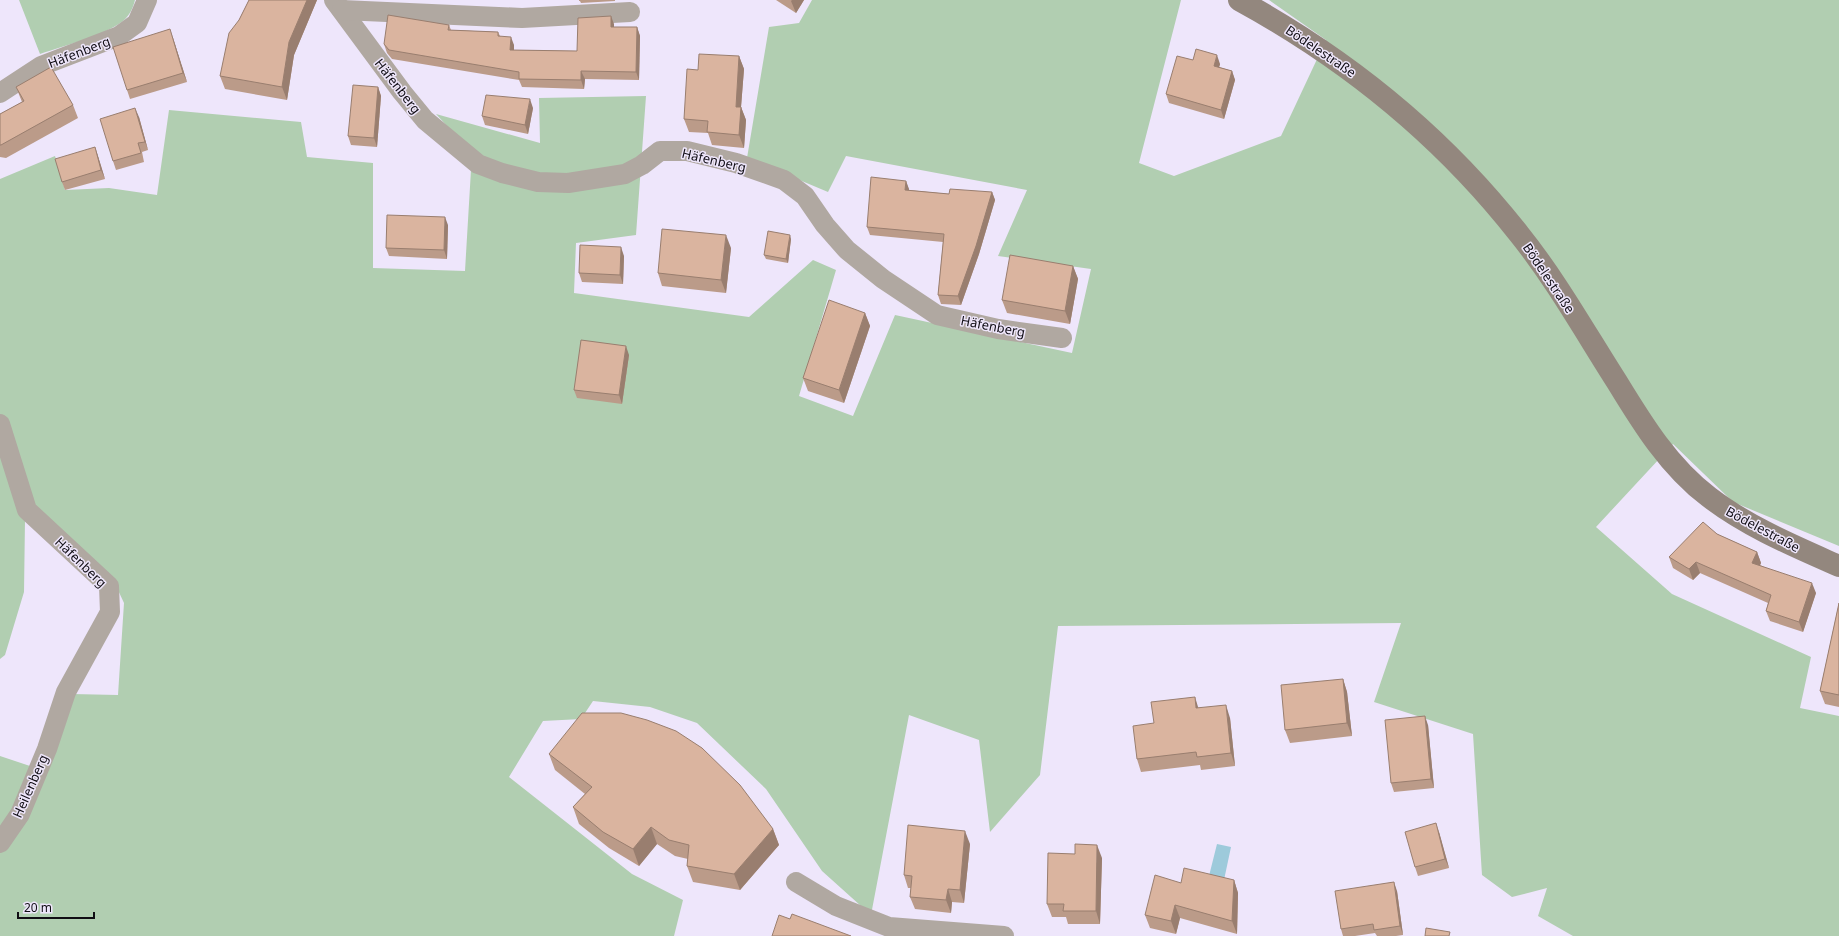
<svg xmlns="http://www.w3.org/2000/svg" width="1839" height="936" viewBox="0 0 1839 936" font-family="'Noto Sans',sans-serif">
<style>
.green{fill:#b1ceb1}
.water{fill:#9dcadb}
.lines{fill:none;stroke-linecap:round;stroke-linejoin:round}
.street{stroke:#b0a8a1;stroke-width:20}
.secondary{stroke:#93877e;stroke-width:22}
.wall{fill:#bb9b89}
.shaded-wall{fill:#997e6f}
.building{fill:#dab49f;stroke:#997e6f}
.labels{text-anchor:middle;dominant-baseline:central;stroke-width:3;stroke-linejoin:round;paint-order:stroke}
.street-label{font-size:13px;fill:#100d14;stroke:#eee6fb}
</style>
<rect width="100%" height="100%" fill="#eee6fb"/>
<g class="green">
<path d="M 19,0 L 135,0 C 133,8 130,15 123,21 C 101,37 66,45 40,54 Z"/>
<path d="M 812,0 L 1181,0 L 1139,163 L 1174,176 L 1281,136 L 1326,40 L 1269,0 L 1839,0 L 1839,546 L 1733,502 L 1673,444 L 1596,527 L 1672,594 L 1811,657 L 1800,708 L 1839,716 L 1839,936 L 1573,936 L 1538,916 L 1547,888 L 1512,897 L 1482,875 L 1473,734 L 1374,702 L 1401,623 L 1058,626 L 1040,775 L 990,832 L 979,740 L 909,715 L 871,915 L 822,871 L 766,789 L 697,723 L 650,707 L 593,701 L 581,719 L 543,721 L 509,777 L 632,874 L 683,900 L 674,936 L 0,936 L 0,756 L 33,767 L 72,694 L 118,695 L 124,603 L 111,575 L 25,520 L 24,592 L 5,655 L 0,659 L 0,179 L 55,156 L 65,190 L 109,188 L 157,195 L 169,110 L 301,122 L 307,157 L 373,163 L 373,268 L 465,271 L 472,153 L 436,114 L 540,143 L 539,98 L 646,96 L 636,235 L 576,243 L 574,293 L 749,317 L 813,260 L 836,270 L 799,396 L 853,416 L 895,315 L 1072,353 L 1091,269 L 998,256 L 1027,190 L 846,156 L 828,192 L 747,158 L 769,27 L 799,23 Z"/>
</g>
<path class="water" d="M 1217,844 L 1231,847 L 1224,880 L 1209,876 Z"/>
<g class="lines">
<g class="street">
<path d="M 334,0 L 402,92 L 425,120 L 478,164 L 502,173 L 538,182 L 568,183 L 625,174 L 642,165 L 660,151 L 687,151 L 736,163 L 784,180 L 805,196 L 825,225 L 847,250 L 883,279 L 937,315 L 998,329 L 1062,338"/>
<path d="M 342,10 L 522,18 L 630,12"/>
<path d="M 0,93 L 41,66 L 119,36 L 137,23 L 147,0"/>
<path d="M 0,424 L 27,510 L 109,586 L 110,612 L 66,692 L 47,749 L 20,814 L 0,843"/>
<path d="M 796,882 L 836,906 L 889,927 L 1004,936"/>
</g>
<path class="secondary" d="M 1239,0 C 1347,59 1443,137 1519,234 C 1556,280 1585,332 1617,382 C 1642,423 1669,467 1709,497 C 1748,527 1794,546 1839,566"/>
</g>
<g class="wall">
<path d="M 249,0 L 317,0 L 294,55 L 287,100 L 225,89 L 220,76 L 239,20 Z"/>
<path d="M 579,0 L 615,0 L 615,1 L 581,3 L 580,1 L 579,1 Z"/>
<path d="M 776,0 L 804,0 L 796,13 Z"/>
<path d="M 614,24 L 614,27 L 637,27 L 640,36 L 639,80 L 585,79 L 584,89 L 522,87 L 519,80 L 392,59 L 387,53 L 384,44 L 449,25 L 451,30 L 498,32 L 500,36 L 514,45 L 514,50 L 577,51 Z"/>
<path d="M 173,38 L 187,82 L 130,99 L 127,90 Z"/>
<path d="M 739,56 L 744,69 L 741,107 L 746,120 L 744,148 L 712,145 L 708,133 L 689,132 L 684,119 L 698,70 Z"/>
<path d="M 1193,60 L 1220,64 L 1219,67 L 1232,71 L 1235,80 L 1224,119 L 1169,103 L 1166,94 Z"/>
<path d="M 16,87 L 73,105 L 78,118 L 6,158 L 0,157 L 0,114 L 22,102 Z"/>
<path d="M 378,87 L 381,96 L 377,147 L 351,145 L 348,136 Z"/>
<path d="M 533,108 L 528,134 L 485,125 L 482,116 Z"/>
<path d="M 139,117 L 148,150 L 142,152 L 144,162 L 116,170 L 113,161 Z"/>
<path d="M 95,147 L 105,179 L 65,190 L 62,182 Z"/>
<path d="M 906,181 L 909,190 L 949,194 L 992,192 L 995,200 L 979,254 L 961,305 L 941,304 L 938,295 L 943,242 L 870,235 L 867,227 Z"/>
<path d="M 448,225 L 447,259 L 389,256 L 386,248 Z"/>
<path d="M 791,239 L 788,263 L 766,259 L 764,255 Z"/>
<path d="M 731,248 L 726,293 L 662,286 L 658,273 Z"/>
<path d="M 624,256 L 623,284 L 582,282 L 579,273 Z"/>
<path d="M 1073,266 L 1078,279 L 1070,324 L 1007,313 L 1002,300 Z"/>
<path d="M 865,313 L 870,326 L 844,403 L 808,391 L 803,378 Z"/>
<path d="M 629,355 L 622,404 L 577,398 L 574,390 Z"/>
<path d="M 1717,534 L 1757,552 L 1761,563 L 1760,565 L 1816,593 L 1803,632 L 1770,621 L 1766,611 L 1768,603 L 1700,573 L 1693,580 L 1673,568 L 1669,557 Z"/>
<path d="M 1839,603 L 1839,707 L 1825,704 L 1820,691 Z"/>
<path d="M 1343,679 L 1347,692 L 1352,736 L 1290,743 L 1285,730 Z"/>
<path d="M 1198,708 L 1230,718 L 1235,766 L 1201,770 L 1200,765 L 1141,772 L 1137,759 L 1154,723 Z"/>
<path d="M 1428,725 L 1434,788 L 1394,792 L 1391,783 Z"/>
<path d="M 549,754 L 773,829 L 779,845 L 740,890 L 693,882 L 687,866 L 688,859 L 675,856 L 657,844 L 639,866 L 609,848 L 579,824 L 573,807 L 585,794 L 555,770 Z"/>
<path d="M 1439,832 L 1449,868 L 1418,876 L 1415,867 Z"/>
<path d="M 970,844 L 964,903 L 952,902 L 951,913 L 915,909 L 910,897 L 911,888 L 908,888 L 904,875 Z"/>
<path d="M 1102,858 L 1100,924 L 1068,924 L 1066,917 L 1052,917 L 1047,904 Z"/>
<path d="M 1234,880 L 1238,893 L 1237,934 L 1180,918 L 1176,934 L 1150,928 L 1145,915 L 1181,883 Z"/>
<path d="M 1397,891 L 1403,935 L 1396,936 L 1377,936 L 1375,933 L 1355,936 L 1343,936 L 1341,929 Z"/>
</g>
<g class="shaded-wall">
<path d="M 307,0 L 317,0 L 294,55 L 287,100 L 282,87 L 289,42 Z"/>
<path d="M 792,0 L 804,0 L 796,13 L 791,1 Z"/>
<path d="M 611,16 L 614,24 L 614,35 L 611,27 Z"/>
<path d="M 637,27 L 640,36 L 639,80 L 636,72 Z"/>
<path d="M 170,29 L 173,38 L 187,82 L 183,73 Z"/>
<path d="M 511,37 L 514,45 L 514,58 L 510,50 Z"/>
<path d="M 1217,55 L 1220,64 L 1217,75 L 1214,66 Z"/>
<path d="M 739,56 L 744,69 L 741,107 L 746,120 L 744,148 L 739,135 L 736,107 Z"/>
<path d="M 581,71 L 585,79 L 584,89 L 581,80 Z"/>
<path d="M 1232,71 L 1235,80 L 1224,119 L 1221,110 Z"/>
<path d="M 378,87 L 381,96 L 377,147 L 374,138 Z"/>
<path d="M 530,99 L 533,108 L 528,134 L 525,125 Z"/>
<path d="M 135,108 L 139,117 L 148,150 L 145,142 Z"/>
<path d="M 95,147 L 98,156 L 105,179 L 101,170 Z"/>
<path d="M 906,181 L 909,189 L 908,198 L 905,190 Z"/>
<path d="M 992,192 L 995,200 L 979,254 L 961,305 L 958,296 Z"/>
<path d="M 445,217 L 448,225 L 447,259 L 444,250 Z"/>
<path d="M 726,235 L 731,248 L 726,293 L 721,280 Z"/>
<path d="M 790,235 L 791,239 L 788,263 L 786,259 Z"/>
<path d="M 621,247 L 624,256 L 623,284 L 620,275 Z"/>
<path d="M 1073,266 L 1078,279 L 1070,324 L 1065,311 Z"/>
<path d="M 865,313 L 870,326 L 844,403 L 839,390 Z"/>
<path d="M 626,346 L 629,355 L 622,404 L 619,395 Z"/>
<path d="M 1757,552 L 1761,563 L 1756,574 L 1752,563 Z"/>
<path d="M 1696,562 L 1700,573 L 1693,580 L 1689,569 Z"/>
<path d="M 1812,583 L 1816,593 L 1803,632 L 1799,622 Z"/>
<path d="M 1343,679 L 1347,692 L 1352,736 L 1347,723 Z"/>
<path d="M 1195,697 L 1199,710 L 1196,708 Z"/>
<path d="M 1226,705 L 1230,718 L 1235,766 L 1231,753 Z"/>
<path d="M 1425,716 L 1428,725 L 1434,788 L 1431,779 Z"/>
<path d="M 1436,823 L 1439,832 L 1449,868 L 1445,859 Z"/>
<path d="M 651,827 L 657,844 L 639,866 L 633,849 Z"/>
<path d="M 773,829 L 779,845 L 740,890 L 734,874 Z"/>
<path d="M 965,831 L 970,844 L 964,903 L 960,890 Z"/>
<path d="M 1097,845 L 1102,858 L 1100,924 L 1096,911 Z"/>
<path d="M 1234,880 L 1238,893 L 1237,934 L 1232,921 Z"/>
<path d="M 1394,882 L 1397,891 L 1403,935 L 1400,926 Z"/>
<path d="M 948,889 L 952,902 L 951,913 L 946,900 Z"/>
<path d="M 1175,905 L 1180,918 L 1176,934 L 1171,921 Z"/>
</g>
<g class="building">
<path d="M 249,0 L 307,0 L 289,42 L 282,87 L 220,76 L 229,33 L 239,20 Z"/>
<path d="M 388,15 L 449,25 L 448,30 L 498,32 L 498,36 L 511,37 L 510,50 L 577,51 L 578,18 L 611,16 L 611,27 L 637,27 L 636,72 L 581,71 L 581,80 L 519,79 L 519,72 L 389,50 L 384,44 Z"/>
<path d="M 170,29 L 183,73 L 127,90 L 113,47 Z"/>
<path d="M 1196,49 L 1217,55 L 1214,66 L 1232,71 L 1221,110 L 1166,94 L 1177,56 L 1193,60 Z"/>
<path d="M 699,54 L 739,56 L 736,107 L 741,107 L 739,135 L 707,132 L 708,121 L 684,119 L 687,69 L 698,70 Z"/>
<path d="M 51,67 L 73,105 L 1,145 L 0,145 L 0,114 L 24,101 L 16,87 Z"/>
<path d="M 353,85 L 378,87 L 374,138 L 348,136 Z"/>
<path d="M 486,95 L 530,99 L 525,125 L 482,116 Z"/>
<path d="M 135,108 L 145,142 L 138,143 L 141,153 L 113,161 L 100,119 Z"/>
<path d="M 95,147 L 101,170 L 62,182 L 55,159 Z"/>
<path d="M 871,177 L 906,181 L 905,190 L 949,194 L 950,189 L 992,192 L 976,246 L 958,296 L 938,295 L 944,234 L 867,227 Z"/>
<path d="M 387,215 L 445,217 L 444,250 L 386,248 Z"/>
<path d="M 662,229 L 726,235 L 721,280 L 658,273 Z"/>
<path d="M 768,231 L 790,235 L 786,259 L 764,255 Z"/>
<path d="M 580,245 L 621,247 L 620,275 L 579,273 Z"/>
<path d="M 1010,255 L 1073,266 L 1065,311 L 1002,300 Z"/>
<path d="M 829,300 L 865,313 L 839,390 L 803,378 Z"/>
<path d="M 581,340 L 626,346 L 619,395 L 574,390 Z"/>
<path d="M 1703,522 L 1717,534 L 1757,552 L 1752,563 L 1812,583 L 1799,622 L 1766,611 L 1771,595 L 1696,562 L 1689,569 L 1669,557 Z"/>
<path d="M 1839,603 L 1839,695 L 1820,691 Z"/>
<path d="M 1343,679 L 1347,723 L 1285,730 L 1281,685 Z"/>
<path d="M 1195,697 L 1196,708 L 1226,705 L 1231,753 L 1197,757 L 1196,752 L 1137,759 L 1133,726 L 1154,723 L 1151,702 Z"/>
<path d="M 582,713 L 621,713 L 647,720 L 676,731 L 702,748 L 740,785 L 773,829 L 734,874 L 687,866 L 689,845 L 669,840 L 651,827 L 633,849 L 603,832 L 573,807 L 592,787 L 549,754 Z"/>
<path d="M 1425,716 L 1431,779 L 1391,783 L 1385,720 Z"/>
<path d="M 1436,823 L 1445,859 L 1415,867 L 1405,832 Z"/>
<path d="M 908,825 L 965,831 L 960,890 L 948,889 L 946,900 L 910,897 L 912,876 L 904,875 Z"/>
<path d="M 1075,844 L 1097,845 L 1096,911 L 1063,911 L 1064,904 L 1047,904 L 1048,853 L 1075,854 Z"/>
<path d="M 1184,868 L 1234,880 L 1232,921 L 1175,905 L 1171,921 L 1145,915 L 1155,875 L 1181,883 Z"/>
<path d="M 1394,882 L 1400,926 L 1374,930 L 1373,924 L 1341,929 L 1335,891 Z"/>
<path d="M 792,914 L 851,936 L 772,936 L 779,915 L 790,919 Z"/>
<path d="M 1426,928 L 1450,932 L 1449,936 L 1425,936 Z"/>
</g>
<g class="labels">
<g class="street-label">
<text transform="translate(1321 51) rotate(34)">Bödelestraße</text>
<text transform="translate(79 52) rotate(-21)">Häfenberg</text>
<text transform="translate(398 86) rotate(52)">Häfenberg</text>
<text transform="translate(714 160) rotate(13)">Häfenberg</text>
<text transform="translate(1549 278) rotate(56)">Bödelestraße</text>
<text transform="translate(993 326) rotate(11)">Häfenberg</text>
<text transform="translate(1763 529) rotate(28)">Bödelestraße</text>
<text transform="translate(81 562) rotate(44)">Häfenberg</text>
<text transform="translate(30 786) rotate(-66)">Heilenberg</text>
</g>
</g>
<path d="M18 912v6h76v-6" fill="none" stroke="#100d14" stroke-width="2"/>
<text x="24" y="912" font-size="12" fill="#100d14" stroke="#eee6fb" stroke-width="3" paint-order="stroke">20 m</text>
</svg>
